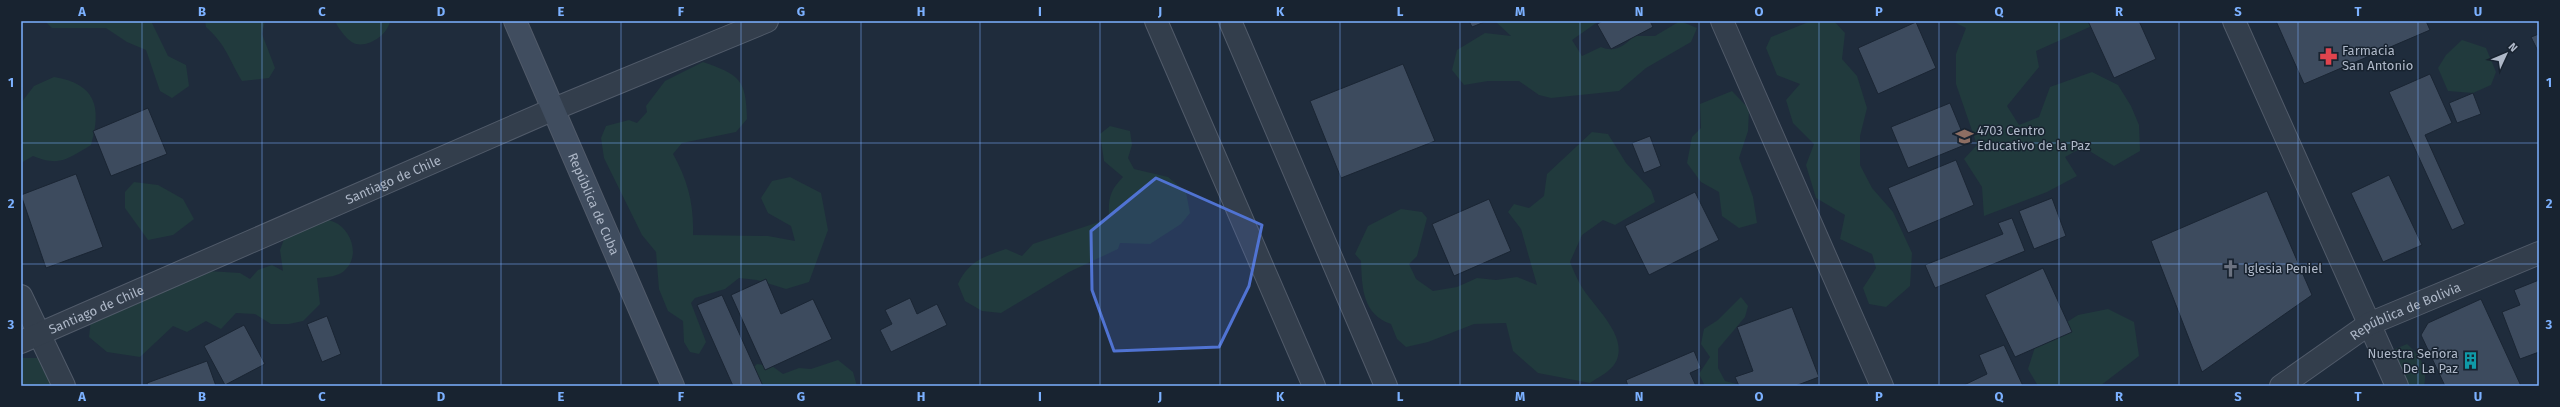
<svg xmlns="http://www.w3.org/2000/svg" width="2560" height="407" viewBox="0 0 2560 407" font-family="'Fira Sans',sans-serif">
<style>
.green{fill:#213a3d}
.building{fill:#3d4b5e;stroke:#1a2533}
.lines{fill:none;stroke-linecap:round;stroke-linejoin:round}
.street-casing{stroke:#515b6a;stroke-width:24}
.secondary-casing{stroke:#515b6a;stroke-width:24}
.street{stroke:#333e4c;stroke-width:22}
.secondary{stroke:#404d5f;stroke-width:22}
.marked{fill:#5073d2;fill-opacity:0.2;stroke:#5073d2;stroke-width:3;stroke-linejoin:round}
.grid{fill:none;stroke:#7cb1ff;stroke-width:1;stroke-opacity:0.55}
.labels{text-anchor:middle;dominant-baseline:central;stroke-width:3;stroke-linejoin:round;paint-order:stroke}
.poi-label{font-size:13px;fill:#aeb8c8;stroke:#182330;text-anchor:start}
.street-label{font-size:13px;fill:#aeb8c8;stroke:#182330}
.neatline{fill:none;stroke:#7cb1ff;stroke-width:1.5}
.grid-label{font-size:13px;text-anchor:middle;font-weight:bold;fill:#7cb1ff}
</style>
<rect width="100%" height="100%" fill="#1f2c3c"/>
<g class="green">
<path d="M 45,21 L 151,21 L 168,56 L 186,65 L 189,86 L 172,98 L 160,91 L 146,50 L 127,42 L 106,28 L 52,28 Z"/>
<path d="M 205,21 L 265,21 L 262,34 L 275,68 L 269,78 L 242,81 C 228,58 227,46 206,27 Z"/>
<path d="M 335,21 L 390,21 C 388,34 370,47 356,44 C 348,42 338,28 335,21 Z"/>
<path d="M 1495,21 L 1599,21 L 1572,40 L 1582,56 L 1601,47 C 1615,53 1624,46 1634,36 L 1655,36 L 1680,21 L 1697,28 L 1691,42 L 1646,68 L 1619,91 L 1551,98 L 1539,95 L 1519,81 L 1488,81 L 1464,85 L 1452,70 L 1457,50 L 1485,33 L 1511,36 Z"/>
<path d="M 1811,21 L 1834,21 L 1845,33 L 1842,59 L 1857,76 L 1867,108 L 1860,136 L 1860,165 L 1872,188 L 1893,212 L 1912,253 L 1910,286 L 1886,307 L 1869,304 L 1863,288 L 1876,268 L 1872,254 L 1840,239 L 1845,215 L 1816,198 L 1806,165 L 1814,144 L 1793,123 L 1786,100 L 1800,84 L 1777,75 L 1766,48 L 1771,37 Z"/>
<path d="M 1952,21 L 2103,21 L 2036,51 L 2039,67 L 2007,106 L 2019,125 L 2039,117 L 2050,87 L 2092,72 L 2118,85 L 2131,106 L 2139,125 L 2140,151 L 2114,166 L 2083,147 L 2065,157 L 2077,176 L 2047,192 L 1984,216 L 1982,187 L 1964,159 L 1977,145 L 1956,84 L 1956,54 L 1966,28 Z"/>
<path d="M 2462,40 L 2486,48 L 2496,72 L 2491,85 L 2473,93 L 2448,91 L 2438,68 L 2446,55 Z"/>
<path d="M 703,62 C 740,75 746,79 747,119 L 736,132 L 682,143 L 673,154 C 688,181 694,204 693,235 L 768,236 L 795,241 L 791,226 L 768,213 L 761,198 L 772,181 L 790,177 L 821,193 L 828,230 L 809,282 L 786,289 L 757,280 L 739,278 L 725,289 L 695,298 L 691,303 L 706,342 L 699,354 L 690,352 L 684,342 L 683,321 L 668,311 L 659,289 L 656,252 L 642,235 L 604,158 L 601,138 L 606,126 L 629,120 L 637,123 L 647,112 L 646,106 L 665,81 Z"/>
<path d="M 54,77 C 96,84 102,107 91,145 C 67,159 60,167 33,156 L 21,163 L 21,103 L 34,86 Z"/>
<path d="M 1732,91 L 1749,109 L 1748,131 L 1739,158 L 1753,197 L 1757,223 L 1739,228 L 1722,216 L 1719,192 L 1701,182 L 1687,163 L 1692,137 L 1701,128 L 1700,104 Z"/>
<path d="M 1110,126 L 1130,131 L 1132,145 L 1128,158 L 1134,169 L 1168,177 L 1186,192 L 1190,213 L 1181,224 L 1150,244 L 1120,243 L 1118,249 L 1069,272 L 1001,313 L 982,311 L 965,301 L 958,284 C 969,261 983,257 1006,249 L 1022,256 L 1033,244 L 1099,222 L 1109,215 C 1108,198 1111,189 1123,177 L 1104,161 L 1100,134 Z"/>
<path d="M 1592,132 L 1608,134 L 1626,163 L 1651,190 L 1655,202 L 1615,225 L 1603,220 L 1582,235 L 1570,262 C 1573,269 1576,277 1580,284 C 1591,304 1624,331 1618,356 C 1615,370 1600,376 1590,383 L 1538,373 L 1513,351 L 1506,323 L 1474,324 L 1428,342 L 1406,347 L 1397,339 L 1391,324 C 1362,314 1362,287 1361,261 L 1355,254 L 1368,226 L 1401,209 L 1422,212 L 1427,218 L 1417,256 L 1409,264 L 1416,279 L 1433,291 L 1457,287 L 1477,278 L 1496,280 L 1517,277 L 1537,285 L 1521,229 L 1508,212 L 1514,204 L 1529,208 L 1544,196 L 1547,174 Z"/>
<path d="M 134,182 L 158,185 L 183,199 L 194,219 L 173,235 L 148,240 L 125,208 L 125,192 Z"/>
<path d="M 306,217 C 315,219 326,218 334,222 C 351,229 360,255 346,269 C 339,277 327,277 317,278 L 320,304 L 303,321 L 289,324 L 271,324 L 255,314 L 236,313 L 221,329 L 206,321 L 187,332 L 173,326 L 140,357 L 107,352 L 89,337 L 92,311 L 192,270 L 240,273 L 250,279 L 258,270 L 272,265 L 283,271 L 280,250 L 289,226 Z"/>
<path d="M 1741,297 L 1748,306 L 1745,317 L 1718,349 L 1718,368 L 1725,381 L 1744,386 L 1705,386 L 1699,374 L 1710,357 L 1701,344 L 1704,329 L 1718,320 Z"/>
<path d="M 2108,309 L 2134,322 L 2139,356 L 2100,386 L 2038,386 L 2028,369 L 2037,341 L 2078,315 Z"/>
<path d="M 2407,344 C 2420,356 2428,367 2424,386 L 2388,386 L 2379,362 L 2393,350 Z"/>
<path d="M 21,358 L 39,358 L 51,386 L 21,386 Z"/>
<path d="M 838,360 L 853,372 L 857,386 L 756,386 L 752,369 L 757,364 L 772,366 L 783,374 L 799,368 L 811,369 Z"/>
</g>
<g class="building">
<path d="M 1469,21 L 1487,21 L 1472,27 Z"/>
<path d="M 1603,21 L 1650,21 L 1653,27 L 1611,49 L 1597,24 Z"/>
<path d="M 2088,21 L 2139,21 L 2156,59 L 2114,78 Z"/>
<path d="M 2276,21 L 2426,21 L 2430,30 L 2304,84 Z"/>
<path d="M 1916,22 L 1936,68 L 1878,94 L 1858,48 Z"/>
<path d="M 2539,34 L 2539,53 L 2531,37 Z"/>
<path d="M 1403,64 L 1435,141 L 1341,178 L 1310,101 Z"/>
<path d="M 2430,74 L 2452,123 L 2425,135 L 2465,224 L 2452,230 L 2389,92 Z"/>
<path d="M 2473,93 L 2481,114 L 2457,123 L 2449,103 Z"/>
<path d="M 1950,103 L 1967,144 L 1908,168 L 1891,127 Z"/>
<path d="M 148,108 L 167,154 L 111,176 L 93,131 Z"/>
<path d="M 1650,136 L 1661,166 L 1644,173 L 1632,143 Z"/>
<path d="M 1956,160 L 1974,205 L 1908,233 L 1888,188 Z"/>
<path d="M 76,174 L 103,247 L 46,268 L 21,195 Z"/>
<path d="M 2389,175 L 2422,245 L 2383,262 L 2351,193 Z"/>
<path d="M 2267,191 L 2312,295 L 2202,372 L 2151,241 Z"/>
<path d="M 1695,192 L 1719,240 L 1649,275 L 1625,226 Z"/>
<path d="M 2052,198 L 2066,236 L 2034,249 L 2019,211 Z"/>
<path d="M 1489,199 L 1511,251 L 1454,276 L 1432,224 Z"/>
<path d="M 2012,218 L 2025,251 L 1935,288 L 1925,265 L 2003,234 L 1998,223 Z"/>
<path d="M 2043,268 L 2072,332 L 2015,357 L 1985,295 Z"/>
<path d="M 766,279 L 781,314 L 813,299 L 832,339 L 765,370 L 731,295 Z"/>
<path d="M 2539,280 L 2539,352 L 2520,359 L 2502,312 L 2520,305 L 2514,290 Z"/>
<path d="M 722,295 L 763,386 L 733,386 L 697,305 Z"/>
<path d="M 910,298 L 917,314 L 937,304 L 947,325 L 891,352 L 880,330 L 892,324 L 885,310 Z"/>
<path d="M 2481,299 L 2521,386 L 2445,386 L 2421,335 L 2428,323 Z"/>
<path d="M 1792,307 L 1819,377 L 1795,386 L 1739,386 L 1735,377 L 1753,371 L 1737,327 Z"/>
<path d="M 327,316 L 341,354 L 322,362 L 307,324 Z"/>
<path d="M 244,325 L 265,364 L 225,385 L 204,346 Z"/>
<path d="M 2004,345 L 2023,386 L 1962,386 L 1987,374 L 1979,355 Z"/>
<path d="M 1694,351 L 1701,368 L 1690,373 L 1696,386 L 1628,386 L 1626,380 Z"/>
<path d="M 207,361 L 216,386 L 148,386 L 147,383 Z"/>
</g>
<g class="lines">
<defs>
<g id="street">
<path d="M 1156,21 L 1314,386"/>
<path d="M 1230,21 L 1386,386"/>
<path d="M 1722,21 L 1882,386"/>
<path d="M 2234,21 L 2397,386"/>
<path d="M 21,296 L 64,386"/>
<path id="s1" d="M 21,342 L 554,109 L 767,21"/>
<path id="s2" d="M 2281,386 L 2369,324 L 2539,253"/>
</g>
<g id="secondary">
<path id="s3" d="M 515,21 L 673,386"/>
</g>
</defs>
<use href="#street" class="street-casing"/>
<use href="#secondary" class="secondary-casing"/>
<use href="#street" class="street"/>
<use href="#secondary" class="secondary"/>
</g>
<path class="marked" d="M 1156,178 L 1262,225 L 1249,286 L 1219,347 L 1114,351 L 1092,290 L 1091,231 Z"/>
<path class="grid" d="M 142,21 L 142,386M 262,21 L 262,386M 381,21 L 381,386M 501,21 L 501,386M 621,21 L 621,386M 741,21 L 741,386M 861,21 L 861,386M 980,21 L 980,386M 1100,21 L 1100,386M 1220,21 L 1220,386M 1340,21 L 1340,386M 1460,21 L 1460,386M 1580,21 L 1580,386M 1699,21 L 1699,386M 1819,21 L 1819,386M 1939,21 L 1939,386M 2059,21 L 2059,386M 2179,21 L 2179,386M 2298,21 L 2298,386M 2418,21 L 2418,386M 21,143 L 2539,143M 21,264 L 2539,264"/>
<defs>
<symbol id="pharmacy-bare" viewBox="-9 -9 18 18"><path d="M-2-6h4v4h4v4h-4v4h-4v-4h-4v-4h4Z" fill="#e0444e" stroke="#182330" stroke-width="2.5" paint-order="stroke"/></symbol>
<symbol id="school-bare" viewBox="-9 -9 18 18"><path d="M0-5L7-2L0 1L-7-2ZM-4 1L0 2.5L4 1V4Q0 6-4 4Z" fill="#8d6e63" stroke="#182330" stroke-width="2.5" paint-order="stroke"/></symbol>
<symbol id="church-bare" viewBox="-9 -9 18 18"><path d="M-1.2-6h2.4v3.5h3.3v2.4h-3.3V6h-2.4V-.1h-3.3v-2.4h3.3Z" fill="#6b7280" stroke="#182330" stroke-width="2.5" paint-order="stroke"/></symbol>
<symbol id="building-bare" viewBox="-9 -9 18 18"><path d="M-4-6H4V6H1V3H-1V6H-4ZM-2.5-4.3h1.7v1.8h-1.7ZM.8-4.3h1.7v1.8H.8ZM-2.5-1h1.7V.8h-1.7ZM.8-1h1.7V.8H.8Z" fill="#0f9aa8" stroke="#182330" stroke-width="2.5" paint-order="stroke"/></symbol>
</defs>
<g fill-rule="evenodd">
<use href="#pharmacy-bare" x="2316" y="44" width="25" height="25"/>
<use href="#school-bare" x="1952" y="124" width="25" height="25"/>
<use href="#church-bare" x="2218" y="256" width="25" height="25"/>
<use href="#building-bare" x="2458" y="348" width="25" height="25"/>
</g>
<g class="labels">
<g class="poi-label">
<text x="2342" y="50">Farmacia<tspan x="2342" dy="15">San Antonio</tspan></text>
<text x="1977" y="130">4703 Centro<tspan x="1977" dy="15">Educativo de la Paz</tspan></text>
<text x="2244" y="268">Iglesia Peniel</text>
<text x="2458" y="353" text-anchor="end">Nuestra Señora<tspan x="2458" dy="15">De La Paz</tspan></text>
</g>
<g class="street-label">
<text stroke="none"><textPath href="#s1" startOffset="406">Santiago de Chile</textPath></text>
<text stroke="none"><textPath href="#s3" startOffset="199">República de Cuba</textPath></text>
<text stroke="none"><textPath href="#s1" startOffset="82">Santiago de Chile</textPath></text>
<text stroke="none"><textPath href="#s2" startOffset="146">República de Bolivia</textPath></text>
</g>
</g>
<rect width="2560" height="407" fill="none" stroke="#182330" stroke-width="44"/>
<g transform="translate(2506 54) rotate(46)" stroke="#182330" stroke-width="3" paint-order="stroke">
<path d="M0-3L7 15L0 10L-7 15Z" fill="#aeb8c8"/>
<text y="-6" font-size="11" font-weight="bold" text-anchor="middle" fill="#aeb8c8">N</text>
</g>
<rect x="22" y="22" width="2516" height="363" class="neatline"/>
<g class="grid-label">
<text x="82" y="16">A</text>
<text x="202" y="16">B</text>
<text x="322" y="16">C</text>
<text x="441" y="16">D</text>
<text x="561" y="16">E</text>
<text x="681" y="16">F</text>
<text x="801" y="16">G</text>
<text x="921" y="16">H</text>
<text x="1040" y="16">I</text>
<text x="1160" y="16">J</text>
<text x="1280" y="16">K</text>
<text x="1400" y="16">L</text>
<text x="1520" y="16">M</text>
<text x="1639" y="16">N</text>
<text x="1759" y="16">O</text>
<text x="1879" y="16">P</text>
<text x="1999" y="16">Q</text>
<text x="2119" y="16">R</text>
<text x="2238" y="16">S</text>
<text x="2358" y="16">T</text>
<text x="2478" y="16">U</text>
<text x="11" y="87">1</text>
<text x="2549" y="87">1</text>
<text x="11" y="208">2</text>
<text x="2549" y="208">2</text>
<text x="11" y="329">3</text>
<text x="2549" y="329">3</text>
<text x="82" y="401">A</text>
<text x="202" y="401">B</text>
<text x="322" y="401">C</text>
<text x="441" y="401">D</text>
<text x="561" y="401">E</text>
<text x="681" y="401">F</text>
<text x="801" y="401">G</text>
<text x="921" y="401">H</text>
<text x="1040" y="401">I</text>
<text x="1160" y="401">J</text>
<text x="1280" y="401">K</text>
<text x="1400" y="401">L</text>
<text x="1520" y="401">M</text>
<text x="1639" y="401">N</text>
<text x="1759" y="401">O</text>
<text x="1879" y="401">P</text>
<text x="1999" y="401">Q</text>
<text x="2119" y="401">R</text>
<text x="2238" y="401">S</text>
<text x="2358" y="401">T</text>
<text x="2478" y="401">U</text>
</g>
</svg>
